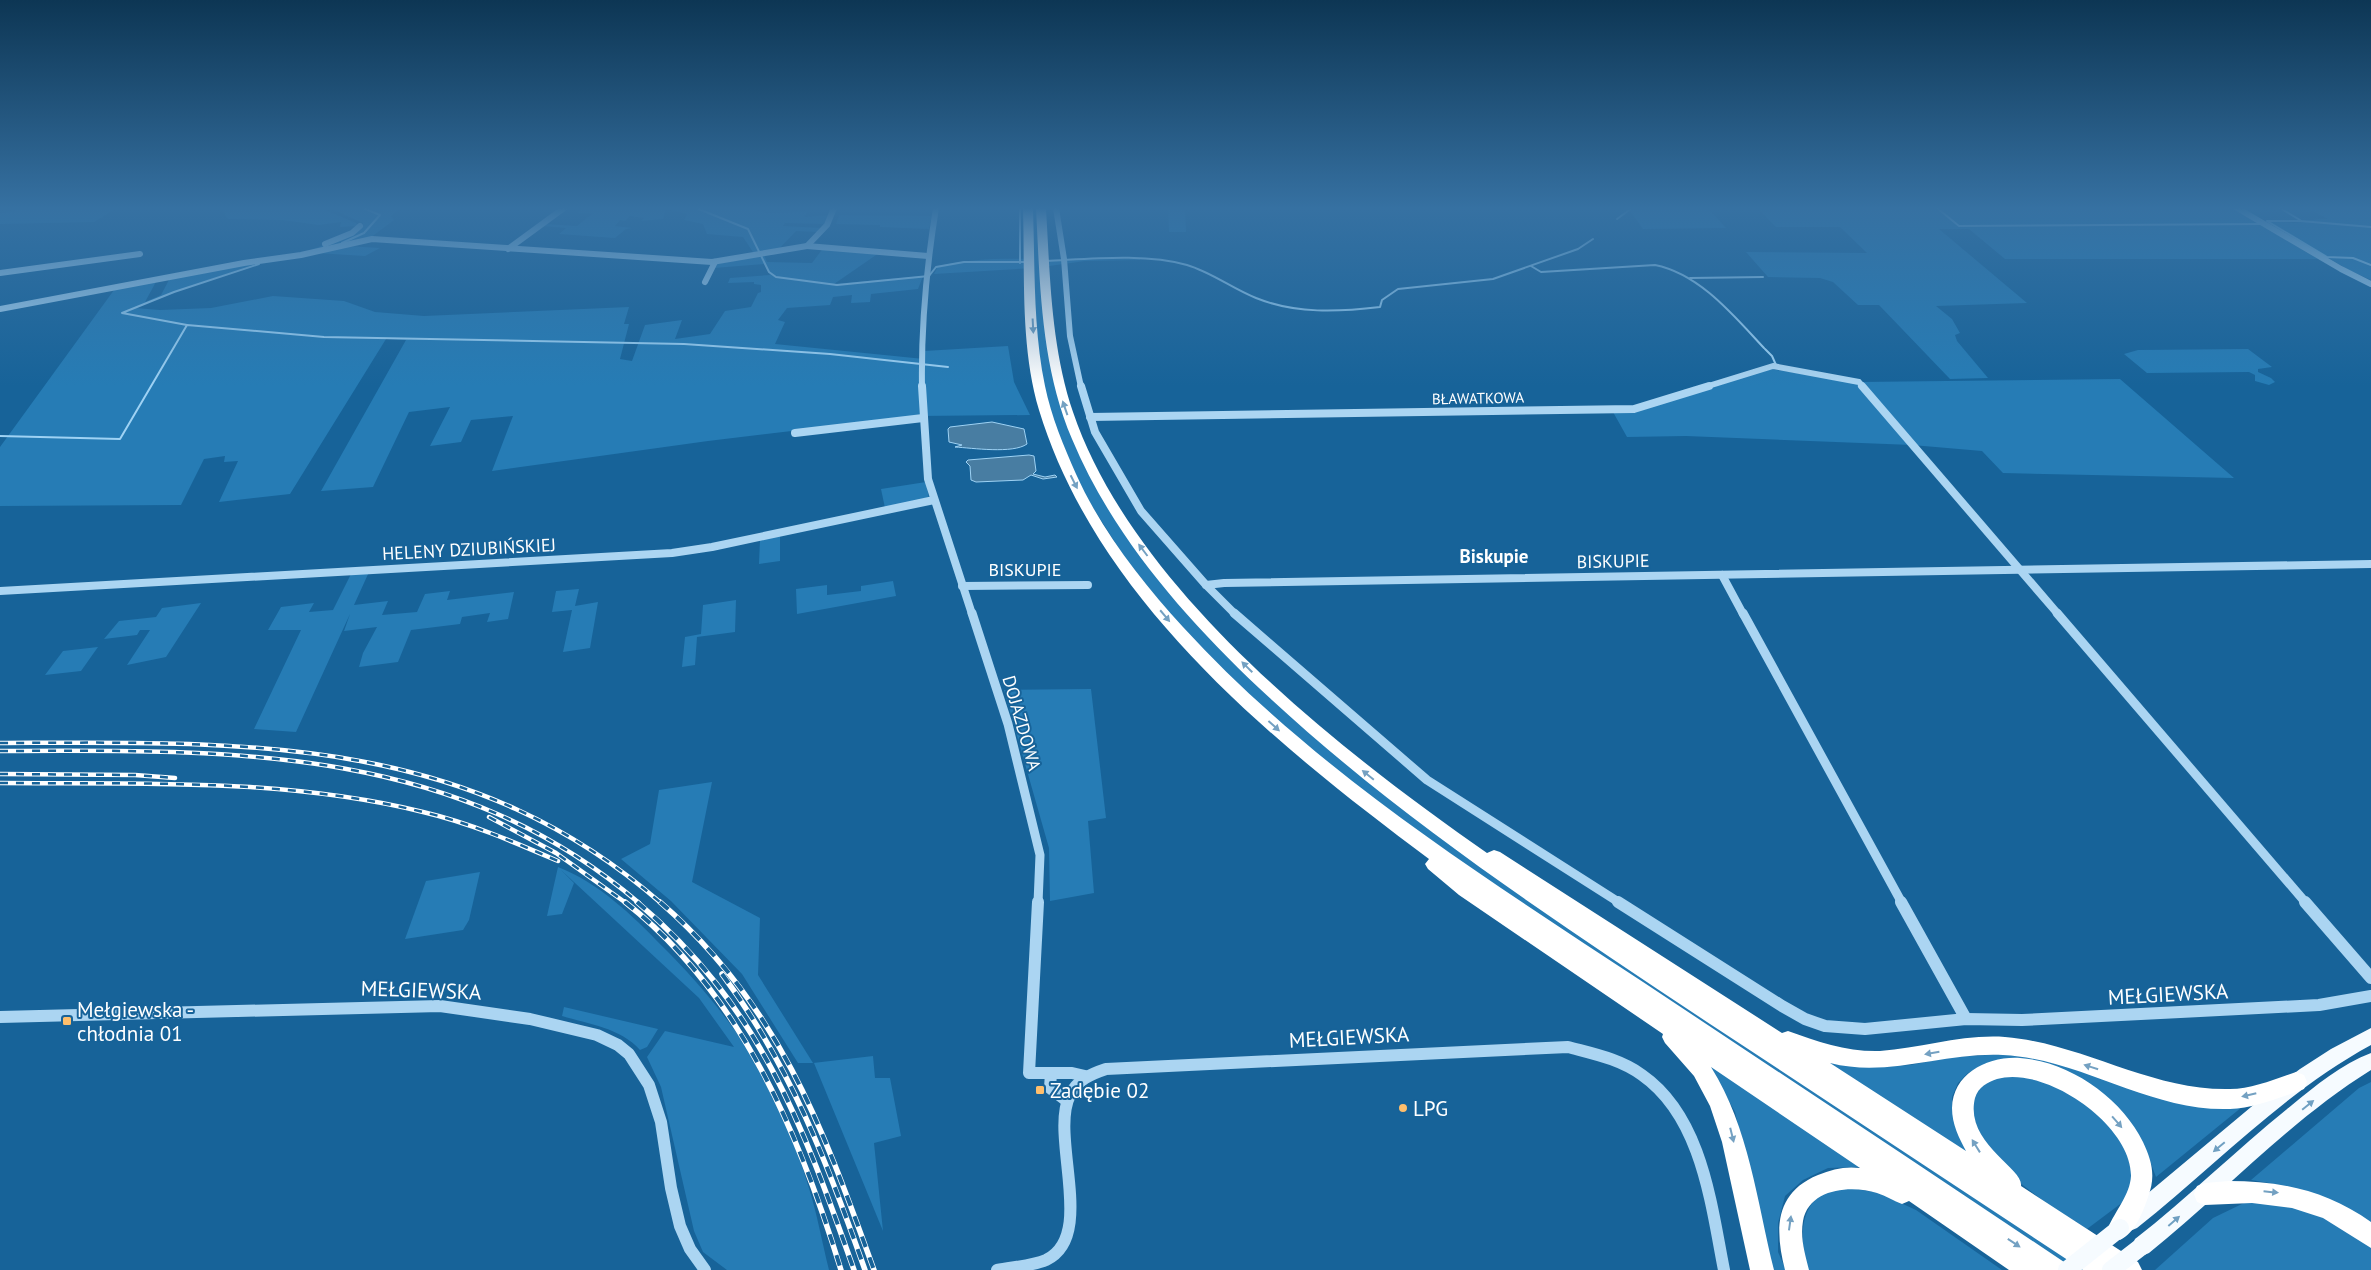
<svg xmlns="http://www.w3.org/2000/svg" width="2371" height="1270" viewBox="0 0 2371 1270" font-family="'PT Sans',sans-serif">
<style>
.green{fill:#267cb5}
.water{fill:#487da2;stroke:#9ed2f4}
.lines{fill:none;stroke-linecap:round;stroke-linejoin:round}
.stream{stroke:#9ed2f4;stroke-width:2}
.minor-far3{stroke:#abd5f2;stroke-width:6}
.minor-far2{stroke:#abd5f2;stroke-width:8}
.minor-far1{stroke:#abd5f2;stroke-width:9}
.minor{stroke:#abd5f2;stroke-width:12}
.major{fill:#f6fbff;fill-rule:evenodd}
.highway{fill:#fff;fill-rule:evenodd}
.rail-far1-casing{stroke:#fff;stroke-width:4.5}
.rail-casing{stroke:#fff;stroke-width:5.5}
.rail-far1{stroke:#176399;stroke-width:2.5;stroke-dasharray:8;stroke-linecap:butt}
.rail{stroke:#176399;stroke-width:4;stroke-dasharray:11;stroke-linecap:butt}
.major-bridge{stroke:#f6fbff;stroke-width:18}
.oneway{fill:#74a1c2}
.oneway2{fill:#70a0c2}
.poi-dot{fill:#ffbf6c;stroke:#176399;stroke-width:2}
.labels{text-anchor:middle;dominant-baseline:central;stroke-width:4;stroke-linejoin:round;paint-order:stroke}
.far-street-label{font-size:15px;fill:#fff;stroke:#176399}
.street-label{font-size:18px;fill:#fff;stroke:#176399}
.neighbourhood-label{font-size:19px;font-weight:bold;fill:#fff;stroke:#176399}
.near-street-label{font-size:21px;fill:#fff;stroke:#176399}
.near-poi-label{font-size:21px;fill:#fff;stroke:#176399;text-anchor:start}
</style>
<rect width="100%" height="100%" fill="#176399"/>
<g class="green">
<path d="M 17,208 L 117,208 L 94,222 L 0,224 L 0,213 L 14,212 Z"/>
<path d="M 221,208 L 321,208 L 356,223 L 358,226 L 340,227 L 341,222 L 319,225 L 282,220 L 228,219 Z"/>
<path d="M 329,208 L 401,208 L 391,216 L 394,220 L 370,238 L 311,250 L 342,238 L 362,227 L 363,223 Z"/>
<path d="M 583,208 L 750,208 L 766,213 L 808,212 L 804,217 L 829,215 L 824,224 L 785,223 L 783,226 L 821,228 L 817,232 L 796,231 L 777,251 L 755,255 L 743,237 L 707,234 L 703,224 L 684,220 L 687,214 L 666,209 L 663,219 L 641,221 L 644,218 L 630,216 L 625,221 L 620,220 L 615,226 L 632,228 L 626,229 L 615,238 L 559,234 L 566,228 L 542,226 L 545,224 L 577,226 L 592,214 L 577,213 Z"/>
<path d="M 1030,208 L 1038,208 L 1045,260 L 1140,259 L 1140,260 L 1085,261 L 1042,267 L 1057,396 L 1140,553 L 1344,761 L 2096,1270 L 2066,1270 L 1387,812 L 1258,706 L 1178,624 L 1125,558 L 1085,495 L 1070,465 L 1045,397 L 1037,339 L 1033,268 L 934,274 L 938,266 C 970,259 1000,258 1033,259 Z"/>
<path d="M 1168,208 L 1185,208 L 1186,232 L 1169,232 Z"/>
<path d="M 1628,208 L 1708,208 L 1726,228 L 1643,229 Z"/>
<path d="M 1757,208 L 2231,208 L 2318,259 L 2005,259 L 1969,229 L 1939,229 L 2027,303 L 1936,306 L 1952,319 L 1960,333 L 1955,335 L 1957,341 L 1988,378 L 1950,379 L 1879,305 L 1858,305 L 1833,282 L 1820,278 L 1768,277 L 1746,252 L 1867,253 L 1840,227 L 1776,227 Z"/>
<path d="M 2306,208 L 2371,208 L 2371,280 L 2349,270 L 2264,220 L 2294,223 L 2318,219 L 2328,219 Z"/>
<path d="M 839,215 L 840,215 L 932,216 L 929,229 L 880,227 L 880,225 L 836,224 Z"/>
<path d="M 347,246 L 380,248 L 365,256 L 316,253 Z"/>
<path d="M 824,247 L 879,253 L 834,284 L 923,276 L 918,289 L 871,294 L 870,302 L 851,303 L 852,295 L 833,297 L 830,305 L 787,308 L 778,320 L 785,322 L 775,344 L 924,359 L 924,351 L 1008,346 L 1014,382 L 1030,415 L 918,416 L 708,441 L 492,471 L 513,416 L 471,420 L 461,442 L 430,446 L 450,407 L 409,412 L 373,487 L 321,491 L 406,340 L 386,339 L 290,494 L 219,502 L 238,461 L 224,462 L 225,456 L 204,459 L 181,505 L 0,506 L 0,447 L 114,290 L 157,280 L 145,302 L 161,295 L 170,278 L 270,259 L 174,292 L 135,308 L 160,310 L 211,308 L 273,296 L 344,301 L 375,312 L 424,316 L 629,307 L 624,324 L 629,324 L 620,359 L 632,361 L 645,325 L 682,320 L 675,339 L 710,334 L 725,311 L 751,307 L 758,293 L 761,292 L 761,285 L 754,284 L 754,282 L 728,283 L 730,278 L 770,275 L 764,264 L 714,268 L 716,264 L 764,255 L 767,262 L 812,263 Z"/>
<path d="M 2248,349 L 2272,367 L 2258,369 L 2258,372 L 2271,378 L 2275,382 L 2269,385 L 2255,381 L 2255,375 L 2249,372 L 2147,373 L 2124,354 L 2138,350 Z"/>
<path d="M 1763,368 L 1859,382 L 2120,379 L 2234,478 L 2003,473 L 1982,451 L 1912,445 L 1686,436 L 1627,437 L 1613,412 Z"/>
<path d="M 926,482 L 929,498 L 885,508 L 881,489 Z"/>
<path d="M 780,535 L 780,561 L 759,564 L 760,540 Z"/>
<path d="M 369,572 L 354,605 L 388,601 L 382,615 L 417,612 L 425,594 L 450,591 L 447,600 L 514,592 L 508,619 L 487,622 L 490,613 L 462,617 L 460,624 L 411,630 L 398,662 L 359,667 L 363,653 L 377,627 L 344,631 L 350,614 L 296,732 L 254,729 L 301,630 L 268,630 L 281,607 L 314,603 L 309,612 L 333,610 L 351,574 Z"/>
<path d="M 893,581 L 896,596 L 797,614 L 796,589 L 827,585 L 827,595 L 861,591 L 861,586 Z"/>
<path d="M 579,589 L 575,606 L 598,602 L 590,648 L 563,652 L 572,610 L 552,612 L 556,591 Z"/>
<path d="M 736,600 L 735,632 L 697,637 L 695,665 L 682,667 L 685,637 L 701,634 L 703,605 Z"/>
<path d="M 201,603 L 166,657 L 127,665 L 150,630 L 140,630 L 137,635 L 104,639 L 119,621 L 156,617 L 162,608 Z"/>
<path d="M 98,647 L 81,671 L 45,675 L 63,651 Z"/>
<path d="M 1091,689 L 1106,818 L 1088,821 L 1094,893 L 1050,901 L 1049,848 L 1004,690 Z"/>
<path d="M 712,782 L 692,882 L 760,918 L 758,975 L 813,1063 L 873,1056 L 875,1078 L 890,1078 L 901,1136 L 874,1143 L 883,1231 L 814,1063 L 798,1063 L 742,974 L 671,901 L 621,859 L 650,844 L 659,790 Z"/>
<path d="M 558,867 C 599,883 632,915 662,946 C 689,973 714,1001 736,1032 C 765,1072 794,1138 808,1185 C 817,1213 822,1242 829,1270 L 727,1270 L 703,1252 L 694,1231 L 661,1087 L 647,1057 L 665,1031 L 734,1047 L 699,998 L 561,870 L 574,883 L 562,914 L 547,916 Z"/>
<path d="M 480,872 L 469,920 L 463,930 L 405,939 L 426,881 Z"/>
<path d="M 564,1007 L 658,1029 L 647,1047 L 640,1050 C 621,1028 588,1024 562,1016 Z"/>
<path d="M 2006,1054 L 2037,1058 L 2242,1107 L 2156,1177 L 2148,1156 L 2094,1091 L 1987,1064 L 1968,1073 L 1958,1083 L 1952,1097 L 1953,1114 L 1973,1157 L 1819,1060 L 1878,1067 L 1910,1065 L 1951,1057 Z"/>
<path d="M 1705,1058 L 1861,1167 L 1828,1168 L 1803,1180 L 1785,1196 L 1778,1223 L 1778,1252 L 1786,1270 L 1771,1270 L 1735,1112 Z"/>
<path d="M 2007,1074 L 2046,1080 L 2100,1112 L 2126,1146 L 2133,1178 L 2127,1199 L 2087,1229 L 2046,1203 L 2011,1176 L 1984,1150 L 1971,1108 L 1975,1092 L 1989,1080 Z"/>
<path d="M 2371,1082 L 2371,1230 L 2275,1184 L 2251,1180 L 2359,1088 Z"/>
<path d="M 1845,1187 L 1879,1193 L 1916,1210 L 2002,1270 L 1807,1270 C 1802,1245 1797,1215 1819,1196 C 1825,1191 1838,1189 1845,1187 Z"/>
<path d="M 2274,1201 L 2312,1211 L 2371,1245 L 2371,1270 L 2155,1270 L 2213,1218 L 2246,1202 Z"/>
</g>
<g class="water">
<path d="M 992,422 L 1024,429 L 1027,444 C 1013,454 972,448 955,447 L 962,445 L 949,442 L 948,429 L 950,427 Z"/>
<path d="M 1029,455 L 1034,456 L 1036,471 L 1033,474 L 1045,477 L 1055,475 L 1057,477 L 1043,479 L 1031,475 L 1023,480 L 976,482 L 971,480 L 970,466 L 966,462 L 968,460 Z"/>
</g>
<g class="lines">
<g class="stream">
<path d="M 696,208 L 748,229 L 769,272 L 776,277 L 837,285 L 929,276 L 936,267 L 964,262 L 1026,262"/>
<path d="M 1020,208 L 1020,263"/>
<path d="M 1937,208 L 1959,226 L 2260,224"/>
<path d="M 2280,208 L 2300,220"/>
<path d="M 1617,219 L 1632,208"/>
<path d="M 2371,227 L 2301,221 L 2267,221 L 2327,257 L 2353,258 L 2371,265"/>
<path d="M 342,243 L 364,233 L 380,215 L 363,208"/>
<path d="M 1046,261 C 1089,259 1145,253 1187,265 C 1211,272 1233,289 1256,298 C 1296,314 1338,312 1380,307 L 1382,300 L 1398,289 L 1493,279 L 1578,249 L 1593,239"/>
<path d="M 1531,266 L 1541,272 L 1655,265 C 1700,274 1734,316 1764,348"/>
<path d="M 1690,278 L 1763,277"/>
<path d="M 187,325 L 122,313 L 174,292 L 259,264"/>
<path d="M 1765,349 L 1772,356 L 1776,365"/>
<path d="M 0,436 L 120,439 L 187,325 L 324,337 L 684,344 L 830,354 L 948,367"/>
</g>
<g class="minor-far3">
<path d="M 1056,208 L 1064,259 L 1070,336 L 1081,387"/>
<path d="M 2237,208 L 2341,269 L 2371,284"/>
<path d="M 325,244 L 352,233 L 360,226"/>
<path d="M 807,246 L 928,256"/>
<path d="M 508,249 L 564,208"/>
<path d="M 0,273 L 140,254"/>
<path d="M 705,282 L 715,262"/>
<path d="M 0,309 L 244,263 L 301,255 L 372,239 L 712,262 L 807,246 L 827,225 L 834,208"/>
<path d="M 922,387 C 921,324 926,270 936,208"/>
<path d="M 1705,387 L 1773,366 L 1859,382 L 1863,387"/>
</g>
<g class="minor-far2">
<path d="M 922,386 L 928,479 L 972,614"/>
<path d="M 1081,386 L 1095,432 L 1141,511 L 1206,585 L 1235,614"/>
<path d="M 1862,386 L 2058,614"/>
<path d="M 1090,417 L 1634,409 L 1709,386"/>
<path d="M 795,433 L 923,418"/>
<path d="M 1722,575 L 1743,614"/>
<path d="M 1206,585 L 1224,583 L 2371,564"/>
<path d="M 962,586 L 1088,585"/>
<path d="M 0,591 L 672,553 L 712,547 L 934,500"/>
</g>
<g class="minor-far1">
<path d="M 972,613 L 1008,724 L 1040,855 L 1038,903"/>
<path d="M 1234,613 L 1427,780 L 1620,903"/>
<path d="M 1743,613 L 1902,903"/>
<path d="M 2057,613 L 2306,903"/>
</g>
<g class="minor">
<path d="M 1038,902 L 1029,1073 L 1072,1073 L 1085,1076"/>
<path d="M 1618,902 L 1782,1006 L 1805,1019 L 1825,1026 L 1865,1029 L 1966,1019 L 2022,1020 L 2319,1005 L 2371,996"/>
<path d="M 1901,902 L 1966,1019"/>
<path d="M 2305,902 L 2371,978"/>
<path d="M 0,1017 L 440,1006 L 530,1019 L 597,1035 L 618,1045 L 629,1054 L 649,1085 L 661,1122 L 671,1188 L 680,1226 L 690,1249 L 705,1270"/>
<path d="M 1051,1073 L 1050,1088 L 1067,1101"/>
<path d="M 997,1270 C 1012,1267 1032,1266 1046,1260 C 1097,1236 1049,1136 1070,1095 C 1077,1080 1091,1074 1106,1069 L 1568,1047 C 1594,1054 1620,1059 1642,1075 C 1702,1117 1711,1204 1724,1270"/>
</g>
<g class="major">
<path d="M 2371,1028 L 2371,1045 C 2283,1093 2215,1166 2137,1228 L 2130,1231 L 2123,1228 L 2120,1221 L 2123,1214 L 2269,1092 L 2300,1069 L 2331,1049 Z"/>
<path d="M 2371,1053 L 2371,1070 C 2289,1121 2224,1193 2149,1253 L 2142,1256 L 2135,1253 L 2132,1246 L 2135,1239 C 2189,1197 2238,1148 2292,1105 C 2315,1086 2342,1064 2371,1053 Z"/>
</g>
<g class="highway">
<path d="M 1023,208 L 1033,208 C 1035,267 1033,328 1045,386 C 1051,416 1064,447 1076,474 C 1101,530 1142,582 1183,627 C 1315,771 1481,875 1643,982 C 1783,1075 1924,1168 2064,1262 L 2068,1270 L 2009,1270 L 1909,1201 L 1902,1204 C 1894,1201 1886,1196 1877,1193 C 1852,1185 1809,1188 1803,1221 C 1800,1238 1805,1254 1809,1270 L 1785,1270 C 1775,1231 1774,1193 1818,1175 C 1832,1169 1846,1166 1860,1168 L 1711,1067 C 1749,1127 1757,1202 1774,1270 L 1750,1270 L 1722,1142 L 1710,1106 L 1694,1076 L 1665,1043 L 1662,1037 L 1663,1034 L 1459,895 L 1428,869 L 1425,864 L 1429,859 C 1275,744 1097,601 1039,410 C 1020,346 1025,274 1023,208 Z"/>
<path d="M 1036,208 L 1046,208 C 1050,276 1051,347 1073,412 C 1133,589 1338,749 1487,853 L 1494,850 L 1500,852 L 1782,1033 L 1788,1031 C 1818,1042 1848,1052 1880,1051 C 1922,1048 1963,1034 2005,1037 C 2082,1043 2151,1091 2230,1089 C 2252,1089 2275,1079 2296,1072 L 2304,1075 L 2307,1082 L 2304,1089 C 2281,1097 2255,1108 2230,1109 C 2150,1112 2082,1059 2003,1055 C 1944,1052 1888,1078 1830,1063 L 1966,1151 C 1959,1138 1952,1124 1952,1108 C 1953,1073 1988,1056 2020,1058 C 2069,1061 2122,1098 2143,1142 C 2152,1161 2156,1177 2148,1197 C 2143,1212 2135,1233 2120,1240 L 2112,1236 L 2108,1228 C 2115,1211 2130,1195 2131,1176 C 2132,1125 2045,1065 1997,1079 C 1988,1082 1978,1087 1975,1098 C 1964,1143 2024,1168 2021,1186 L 2138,1262 L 2142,1270 L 2083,1270 C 1958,1188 1835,1106 1710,1024 C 1554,920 1396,817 1259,688 C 1184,617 1112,535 1072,439 C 1041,366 1040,286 1036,208 Z"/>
<path d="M 2229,1181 C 2282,1181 2327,1191 2371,1222 L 2371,1248 L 2323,1218 L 2292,1208 L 2252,1203 L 2205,1205 L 2197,1202 L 2194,1194 L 2197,1186 L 2205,1183 Z"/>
</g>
<defs>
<g id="rail-far1">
<path d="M 0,743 C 242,742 466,733 661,903"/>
<path d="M 0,751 C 229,750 453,744 639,903"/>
<path d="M 0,774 L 135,775 L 175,778"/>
<path d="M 0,783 C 141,784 285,778 423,812 C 470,823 514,842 558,861"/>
<path d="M 489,817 L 556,853 L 626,903"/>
</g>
<g id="rail">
<path d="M 625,902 C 741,993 799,1133 841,1270"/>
<path d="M 637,902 C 760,1006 802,1123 854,1270"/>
<path d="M 660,902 C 779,1005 822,1126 874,1270"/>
<path d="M 722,974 C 791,1067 827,1162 865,1270"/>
</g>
</defs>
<use href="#rail-far1" class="rail-far1-casing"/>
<use href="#rail" class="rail-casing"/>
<use href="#rail-far1" class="rail-far1"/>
<use href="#rail" class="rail"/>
<g class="major-bridge">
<path d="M 2067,1270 L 2120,1228"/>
<path d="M 2111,1270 L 2142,1246"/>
</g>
</g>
<defs><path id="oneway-solid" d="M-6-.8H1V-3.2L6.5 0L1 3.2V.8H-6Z" transform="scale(1.25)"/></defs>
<g class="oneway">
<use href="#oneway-solid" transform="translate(1033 326) rotate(87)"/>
<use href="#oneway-solid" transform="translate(1065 408) rotate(-109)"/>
<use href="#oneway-solid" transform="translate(1074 482) rotate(63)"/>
<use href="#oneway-solid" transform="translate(1143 550) rotate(-127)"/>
<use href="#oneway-solid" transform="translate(1165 616) rotate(50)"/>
<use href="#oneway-solid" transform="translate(1247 667) rotate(-135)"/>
<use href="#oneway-solid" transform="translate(1274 726) rotate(42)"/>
<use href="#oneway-solid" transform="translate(1368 775) rotate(-141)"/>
<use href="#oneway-solid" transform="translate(1932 1053) rotate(170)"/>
<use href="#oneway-solid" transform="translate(2091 1067) rotate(-162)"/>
<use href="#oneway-solid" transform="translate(2249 1095) rotate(167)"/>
<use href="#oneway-solid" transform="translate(2117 1122) rotate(49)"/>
<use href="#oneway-solid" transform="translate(1732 1135) rotate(76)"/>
<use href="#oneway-solid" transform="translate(1976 1146) rotate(-122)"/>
<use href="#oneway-solid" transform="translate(2271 1192) rotate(6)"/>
<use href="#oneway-solid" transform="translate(1790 1223) rotate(-82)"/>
<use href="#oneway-solid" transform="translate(2014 1243) rotate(34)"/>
</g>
<g class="oneway2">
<use href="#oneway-solid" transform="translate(2308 1105) rotate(-39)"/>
<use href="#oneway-solid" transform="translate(2219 1147) rotate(140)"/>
<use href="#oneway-solid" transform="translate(2174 1221) rotate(-41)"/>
</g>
<linearGradient id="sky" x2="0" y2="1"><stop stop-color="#0d3654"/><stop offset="0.54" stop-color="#3671a2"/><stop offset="1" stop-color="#3671a2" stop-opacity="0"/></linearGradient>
<rect width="2371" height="386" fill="url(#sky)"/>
<g class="poi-dot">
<rect x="62" y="1016" width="10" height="10" rx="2.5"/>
<rect x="1035" y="1085" width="10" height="10" rx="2.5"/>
<circle cx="1403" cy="1108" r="5"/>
</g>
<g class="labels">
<g class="far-street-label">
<text transform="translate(1478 398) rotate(-1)">BŁAWATKOWA</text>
</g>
<g class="street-label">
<text transform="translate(469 549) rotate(-3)">HELENY DZIUBIŃSKIEJ</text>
<text transform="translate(1613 561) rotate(-1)">BISKUPIE</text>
<text x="1025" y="569">BISKUPIE</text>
<text transform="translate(1022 723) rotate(74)">DOJAZDOWA</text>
</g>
<g class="neighbourhood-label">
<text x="1494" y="556">Biskupie</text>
</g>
<g class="near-street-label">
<text transform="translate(421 990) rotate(2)">MEŁGIEWSKA</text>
<text transform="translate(2168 994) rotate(-3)">MEŁGIEWSKA</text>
<text transform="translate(1349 1037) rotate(-3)">MEŁGIEWSKA</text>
</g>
<g class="near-poi-label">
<text x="77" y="1009">Mełgiewska -<tspan x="77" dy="24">chłodnia 01</tspan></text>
<text x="1050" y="1090">Zadębie 02</text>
<text x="1413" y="1108">LPG</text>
</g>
</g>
</svg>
